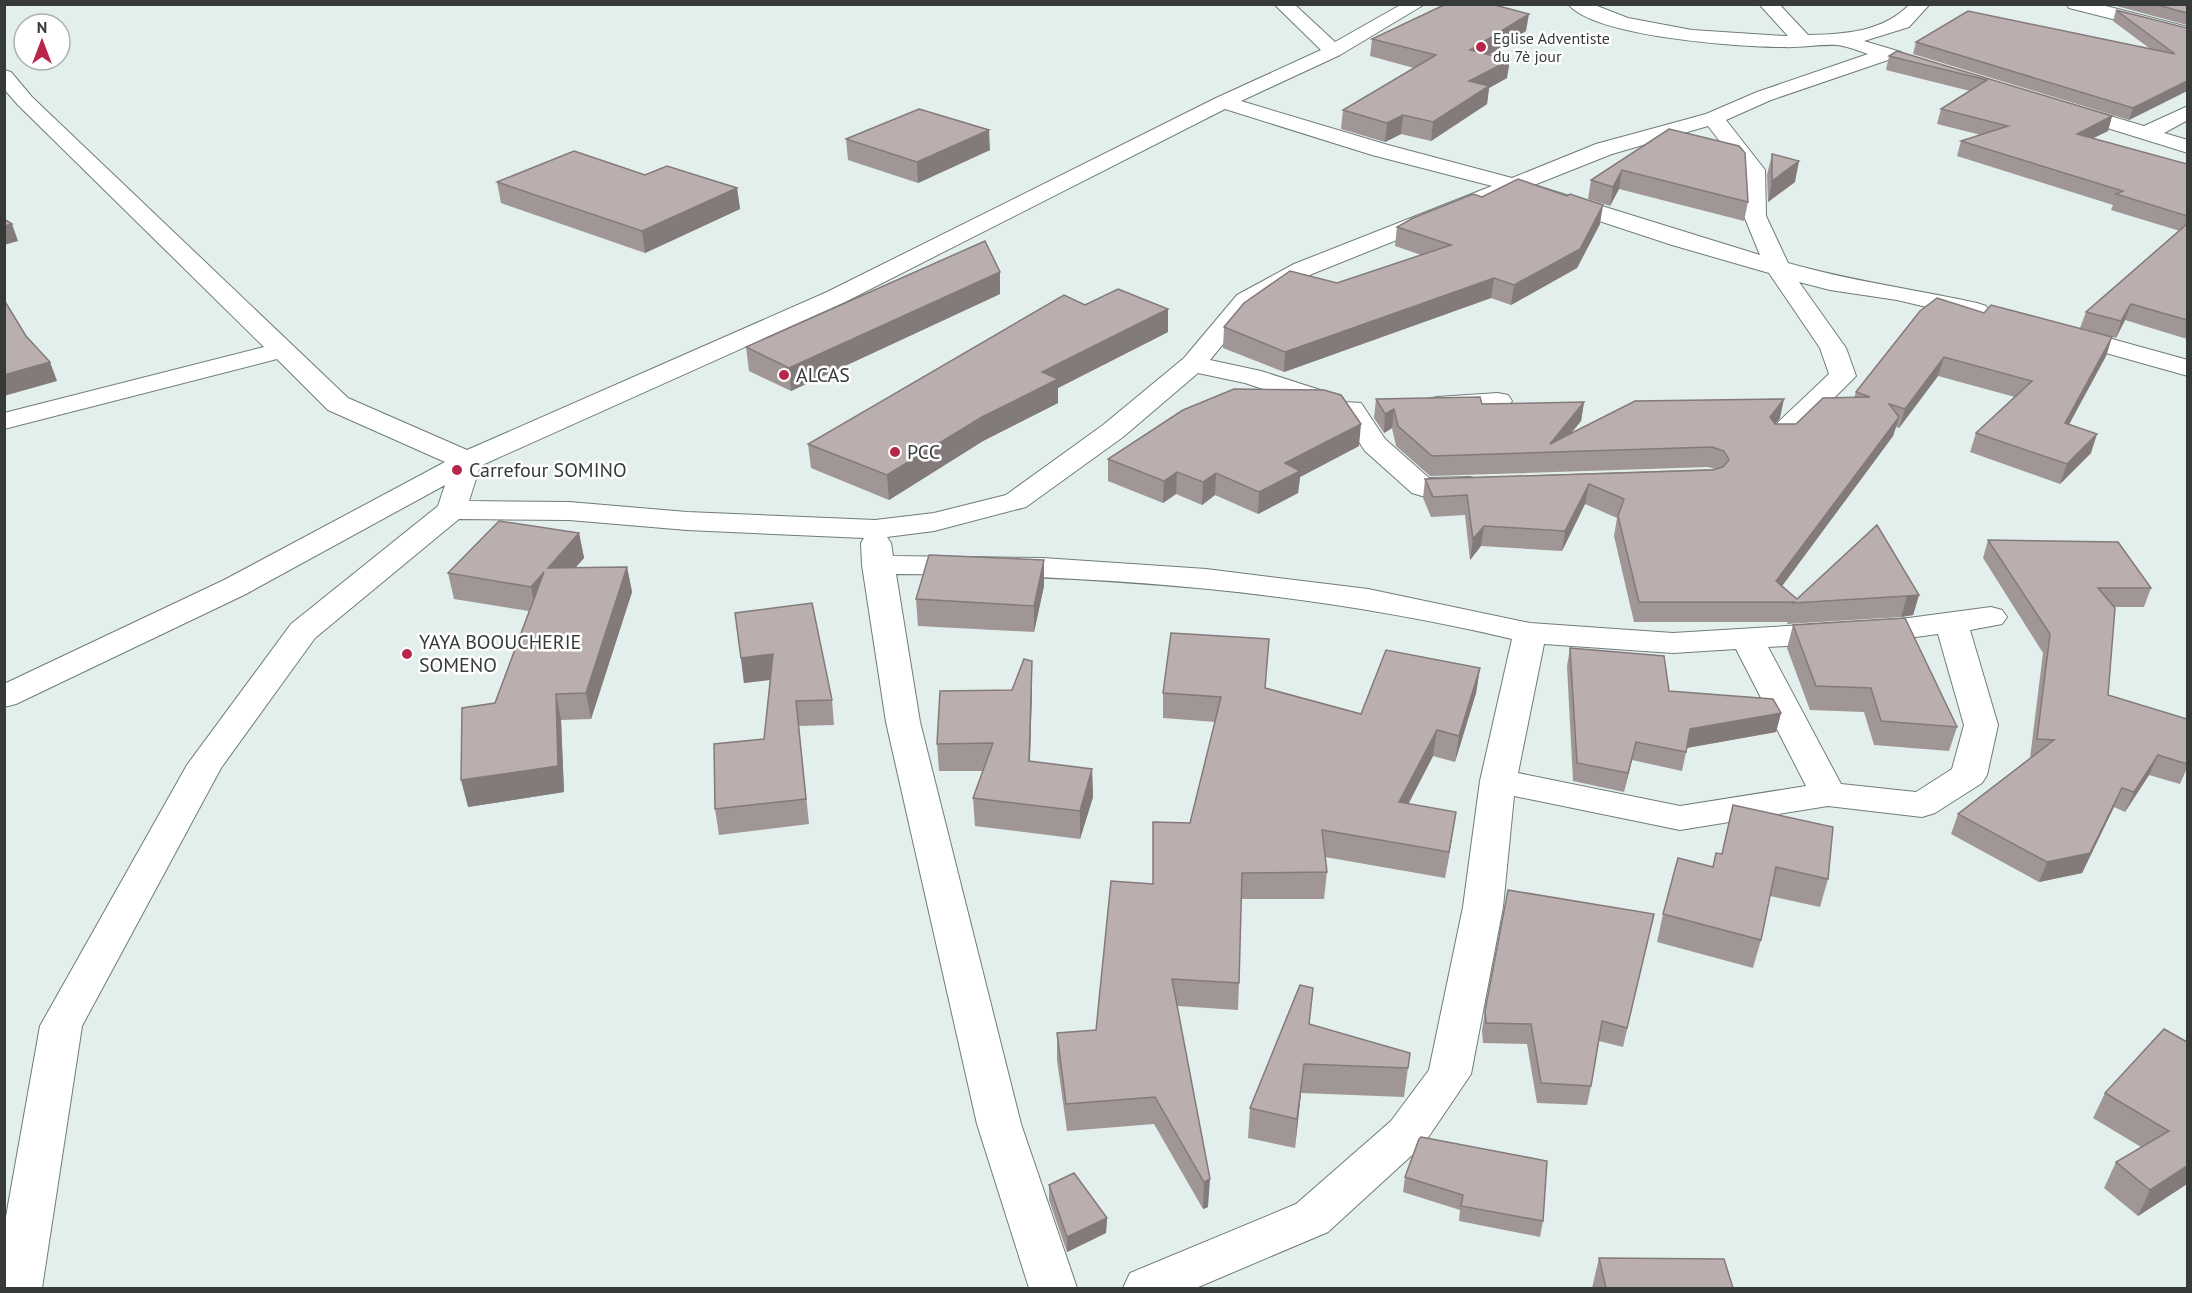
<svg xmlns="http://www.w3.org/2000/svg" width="2192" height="1293" viewBox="0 0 2192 1293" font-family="'PT Sans',sans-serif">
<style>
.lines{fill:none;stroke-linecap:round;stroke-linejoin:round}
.minor-casing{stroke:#707c7a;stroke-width:2}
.minor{fill:#fff;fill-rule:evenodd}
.wall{fill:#a19696}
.shaded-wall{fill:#837a7a}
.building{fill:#bbaeaf;stroke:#837a7a;stroke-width:1.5}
.poi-dot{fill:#b8274a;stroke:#fff;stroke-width:2}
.labels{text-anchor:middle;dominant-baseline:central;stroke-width:5;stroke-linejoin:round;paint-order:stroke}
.far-poi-label{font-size:16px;fill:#363b3a;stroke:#fff;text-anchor:start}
.poi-label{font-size:20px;fill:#363b3a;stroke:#fff;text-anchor:start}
</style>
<rect width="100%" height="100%" fill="#e2efed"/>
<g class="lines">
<defs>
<g id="minor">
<path d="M 1274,4 L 1294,4 L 1335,42 L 1402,4 L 1425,4 L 1340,55 L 1241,101 L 1388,145 L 1512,178 L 1596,144 L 1706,114 L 1757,92 L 1868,54 C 1859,51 1847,46 1837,45 C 1819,44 1801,48 1782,47 C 1740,47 1594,37 1568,4 L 1592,4 L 1628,18 L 1692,30 L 1784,36 L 1788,36 L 1759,4 L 1779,4 L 1808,35 C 1846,34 1883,32 1910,4 L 1930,4 L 1909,27 L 1864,41 L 1901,52 L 1904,56 L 1901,60 L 1888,60 L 1771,100 L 1726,120 L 1765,170 L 1766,216 L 1788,263 C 1850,281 1914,289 1977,303 L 1986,306 L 1990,311 L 1986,316 L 1977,319 L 1897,300 L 1830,290 L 1799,282 L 1846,348 L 1856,376 L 1791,441 L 1781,443 L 1771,441 L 1767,435 L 1771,429 L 1829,374 L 1820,348 L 1769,273 L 1672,245 L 1514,193 L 1312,274 L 1255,305 L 1210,360 L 1261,371 L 1342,397 L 1345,402 L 1361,403 L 1385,439 L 1429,478 L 1470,477 L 1480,480 L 1485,486 L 1480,492 L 1422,496 L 1412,493 L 1365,451 L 1338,410 L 1322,409 L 1245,383 L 1198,373 L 1123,437 L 1026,507 L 934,531 L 887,537 L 891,543 L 893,556 L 1043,558 L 1206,569 L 1368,589 L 1530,623 L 1673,633 L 1901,619 L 1991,607 L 2002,610 L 2007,617 L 2002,624 L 1970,630 L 1998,725 L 1987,775 L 1982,783 L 1935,813 L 1922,817 L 1828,806 L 1680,830 L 1514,796 L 1503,907 L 1471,1074 L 1423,1145 L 1328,1232 L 1196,1288 L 1123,1288 L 1130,1273 L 1296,1204 L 1391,1121 L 1429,1070 L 1463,907 L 1480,781 L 1512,639 C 1309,591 1104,575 896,574 L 920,722 L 1021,1124 L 1077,1288 L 1029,1288 L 977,1124 L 886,722 L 862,565 L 861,543 L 864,538 L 687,530 L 569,520 L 459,519 L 315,638 L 221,768 L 82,1026 L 42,1288 L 4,1288 L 4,1228 L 40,1026 L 187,765 L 291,624 L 438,506 L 445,485 L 246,594 L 16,704 L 4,707 L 4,684 L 224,580 L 445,462 L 328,410 L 277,359 L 4,429 L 4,413 L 264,347 L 18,105 L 4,89 L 4,70 L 11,72 L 32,97 L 348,398 L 467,450 L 827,292 L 1216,98 L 1321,50 ZM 1225,109 L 1372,155 L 1492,186 L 1294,264 L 1237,295 L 1184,358 L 1103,425 L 1006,495 L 934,513 L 875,520 L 687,512 L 569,502 L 469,501 L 480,466 L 845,302 ZM 1708,126 L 1743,171 L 1744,216 L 1760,255 L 1534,185 L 1612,154 ZM 1938,634 L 1964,725 L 1952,769 L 1916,792 L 1841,784 L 1768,647 L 1901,639 ZM 1544,644 L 1673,653 L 1736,649 L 1806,786 L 1680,806 L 1518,773 Z"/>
<path d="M 2066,4 L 2098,4 L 2188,27 L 2188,38 L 2069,8 Z"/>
<path d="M 2066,103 L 2144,126 L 2188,106 L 2188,120 L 2164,133 L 2188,140 L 2188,153 L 2059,113 L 2056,109 L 2059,105 Z"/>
<path d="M 2065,326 L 2188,360 L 2188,376 L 2056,339 L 2052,334 L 2056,329 Z"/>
<path d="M 1498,393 L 1508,395 L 1512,401 L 1508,407 L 1437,413 L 1427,411 L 1423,405 L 1427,399 L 1437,397 Z"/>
</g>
</defs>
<use href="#minor" class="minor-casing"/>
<use href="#minor" class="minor"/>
</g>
<g class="wall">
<path d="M 2109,4 L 2187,4 L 2187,25 Z"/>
<path d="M 2116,10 L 2187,28 L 2187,91 L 2129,120 L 1913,54 L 1916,42 L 2149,48 L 2113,21 Z"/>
<path d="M 1526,31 L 1489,55 L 1507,78 L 1489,88 L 1487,104 L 1431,141 L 1401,134 L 1385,142 L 1341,129 L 1343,110 L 1414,68 L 1370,56 L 1372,39 Z"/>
<path d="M 1897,51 L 2112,116 L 2108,131 L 2093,138 L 2187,164 L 2187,339 L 2125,320 L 2116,338 L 2080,328 L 2086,312 L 2180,231 L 2111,210 L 2113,205 L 1957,156 L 1961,141 L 1981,135 L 1937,124 L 1941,109 L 1970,91 L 1886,70 L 1889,56 Z"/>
<path d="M 1669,129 L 1748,202 L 1744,221 L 1619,189 L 1610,206 L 1588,199 L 1591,180 Z"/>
<path d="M 846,139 L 990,150 L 918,183 L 848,160 Z"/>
<path d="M 1772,154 L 1795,182 L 1768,202 L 1767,175 Z"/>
<path d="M 497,182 L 737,188 L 740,209 L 645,253 L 501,203 Z"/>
<path d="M 1482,197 L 1600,224 L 1577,268 L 1511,305 L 1491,298 L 1284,372 L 1223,348 L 1224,327 L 1337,283 L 1421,255 L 1395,246 L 1397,227 Z"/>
<path d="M 1000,294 L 791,391 L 749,371 L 746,347 Z"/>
<path d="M 1085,305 L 1168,332 L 1058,388 L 1058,403 L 983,441 L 889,500 L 811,468 L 808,444 Z"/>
<path d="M 1984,313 L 2112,337 L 2106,356 L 2069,424 L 2091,453 L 2060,484 L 1970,452 L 1976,433 L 2015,397 L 1938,376 L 1899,428 L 1896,427 L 1893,436 L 1782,586 L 1797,599 L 1919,595 L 1913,615 L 1901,617 L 1787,624 L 1788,622 L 1634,622 L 1614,536 L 1617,518 L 1585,504 L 1562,551 L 1481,546 L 1470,560 L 1465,515 L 1431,517 L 1423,498 L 1425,479 L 1715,469 L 1708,467 L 1430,476 L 1396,446 L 1392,428 L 1384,433 L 1374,418 L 1376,399 L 1482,404 L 1584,402 L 1581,421 L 1571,433 L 1780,418 L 1775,424 L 1796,424 L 1854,398 L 1856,392 Z"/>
<path d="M 1359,446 L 1300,477 L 1298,493 L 1258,514 L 1215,495 L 1202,505 L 1176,494 L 1163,503 L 1108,481 L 1108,459 Z"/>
<path d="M 579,533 L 584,558 L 575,568 L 627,567 L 632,592 L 591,719 L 561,720 L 564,792 L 468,807 L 495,703 L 529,611 L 454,599 L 448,573 Z"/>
<path d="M 1988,540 L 2151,588 L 2144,607 L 2114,607 L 2108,695 L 2187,719 L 2187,768 L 2180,784 L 2149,775 L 2125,812 L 2114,807 L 2082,873 L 2039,882 L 1951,834 L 1958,814 L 2030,758 L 2043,653 L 1983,558 Z"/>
<path d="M 1044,586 L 1034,632 L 918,626 L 916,599 Z"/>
<path d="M 735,613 L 832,700 L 834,725 L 799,726 L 809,824 L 719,835 L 715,809 L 764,739 L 770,680 L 744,683 Z"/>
<path d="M 1793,625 L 1957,727 L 1949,751 L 1874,745 L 1864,712 L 1810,710 L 1787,648 Z"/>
<path d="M 1570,648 L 1669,691 L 1781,713 L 1776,732 L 1687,748 L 1682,771 L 1632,760 L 1624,792 L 1573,781 L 1567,666 Z"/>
<path d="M 1480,668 L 1476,693 L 1455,762 L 1433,756 L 1408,804 L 1452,838 L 1445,878 L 1325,857 L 1327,872 L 1324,899 L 1241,899 L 1239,983 L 1238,1010 L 1177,1006 L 1208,1207 L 1203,1209 L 1154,1124 L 1067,1131 L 1057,1060 L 1057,1033 L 1096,1030 L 1152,884 L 1190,823 L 1215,722 L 1163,718 L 1163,693 L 1266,688 L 1361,714 Z"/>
<path d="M 1032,688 L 1030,762 L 1092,769 L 1093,797 L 1080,839 L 975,826 L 973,798 L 983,771 L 939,771 L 937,744 L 1012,690 Z"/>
<path d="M 1733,805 L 1828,879 L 1820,907 L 1770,896 L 1761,940 L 1753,968 L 1657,942 L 1663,914 L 1713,867 L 1716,853 L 1722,854 Z"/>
<path d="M 1654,914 L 1623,1047 L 1599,1041 L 1591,1086 L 1587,1105 L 1537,1103 L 1527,1044 L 1483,1043 L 1482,1031 L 1485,1011 Z"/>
<path d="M 1309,1025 L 1410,1053 L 1404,1097 L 1301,1093 L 1295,1148 L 1248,1138 L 1250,1108 Z"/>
<path d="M 2187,1042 L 2187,1184 L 2138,1216 L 2104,1188 L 2116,1162 L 2141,1147 L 2093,1118 L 2105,1093 Z"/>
<path d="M 1419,1139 L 1543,1221 L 1540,1237 L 1459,1221 L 1460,1210 L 1403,1192 L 1405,1177 Z"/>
<path d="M 1049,1185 L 1107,1218 L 1106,1233 L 1067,1252 L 1049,1200 Z"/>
<path d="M 1599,1258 L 1733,1288 L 1592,1288 Z"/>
</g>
<g class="shaded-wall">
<path d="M 1529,14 L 1526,31 L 1468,68 L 1470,50 Z"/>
<path d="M 1510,60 L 1507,78 L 1489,88 L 1487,104 L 1431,141 L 1433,122 L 1469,81 Z"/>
<path d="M 2187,81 L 2187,91 L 2129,120 L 2133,108 Z"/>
<path d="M 1403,115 L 1401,134 L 1385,142 L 1387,123 Z"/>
<path d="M 2112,116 L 2108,131 L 2073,148 L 2077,134 Z"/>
<path d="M 989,130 L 990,150 L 918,183 L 917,162 Z"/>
<path d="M 1799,161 L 1795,182 L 1768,202 L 1772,181 Z"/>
<path d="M 1622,170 L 1619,189 L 1610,206 L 1613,187 Z"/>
<path d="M 737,188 L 740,209 L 645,253 L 642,231 Z"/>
<path d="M 1603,205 L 1600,224 L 1577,268 L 1511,305 L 1514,285 Z"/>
<path d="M 12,224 L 18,241 L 4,245 L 4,226 Z"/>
<path d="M 1000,272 L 1000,294 L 791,391 L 789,368 Z"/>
<path d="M 1494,278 L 1491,298 L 1284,372 L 1285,352 Z"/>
<path d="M 2131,304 L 2125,320 L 2116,338 L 2121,321 Z"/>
<path d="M 1168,309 L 1168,332 L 1058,388 L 1058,403 L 983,441 L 889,500 L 887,475 L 1042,372 Z"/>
<path d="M 2112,337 L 2106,356 L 2059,443 L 2065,423 Z"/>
<path d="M 1944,357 L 1938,376 L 1899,428 L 1905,409 Z"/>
<path d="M 50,362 L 57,381 L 4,396 L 4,375 Z"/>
<path d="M 1784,399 L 1780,418 L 1765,436 L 1770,417 Z"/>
<path d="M 1584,402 L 1581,421 L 1556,452 L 1550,444 Z"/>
<path d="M 1394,409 L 1392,428 L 1384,433 L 1385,414 Z"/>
<path d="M 1899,417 L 1893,436 L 1771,601 L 1776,581 Z"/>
<path d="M 1361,424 L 1359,446 L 1300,477 L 1298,493 L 1258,514 L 1259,492 L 1285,463 Z"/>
<path d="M 2097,434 L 2091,453 L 2060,484 L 2067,464 Z"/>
<path d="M 1177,472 L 1176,494 L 1163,503 L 1164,481 Z"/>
<path d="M 1216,473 L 1215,495 L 1202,505 L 1203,482 Z"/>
<path d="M 1589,484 L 1585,504 L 1562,551 L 1565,531 Z"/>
<path d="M 1484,526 L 1481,546 L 1470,560 L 1473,539 Z"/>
<path d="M 579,533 L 584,558 L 553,593 L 548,568 Z"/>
<path d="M 1044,560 L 1044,586 L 1034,632 L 1034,606 Z"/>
<path d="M 627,567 L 632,592 L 591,719 L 586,693 Z"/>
<path d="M 544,572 L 536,612 L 531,587 Z"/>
<path d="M 1919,595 L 1913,615 L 1901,617 L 1907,596 Z"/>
<path d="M 773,654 L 776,679 L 744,683 L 741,658 Z"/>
<path d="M 1032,661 L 1032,688 L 1029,789 L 1029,761 Z"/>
<path d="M 1480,668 L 1476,693 L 1455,762 L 1459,736 Z"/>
<path d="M 556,694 L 561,720 L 564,792 L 468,807 L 461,780 Z"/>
<path d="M 1781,713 L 1776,732 L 1686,748 L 1690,729 Z"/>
<path d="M 1437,730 L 1433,756 L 1396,828 L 1399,802 Z"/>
<path d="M 1636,742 L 1632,760 L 1624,792 L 1628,773 Z"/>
<path d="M 2158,755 L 2149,775 L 2125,812 L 2134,792 Z"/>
<path d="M 1092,769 L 1093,797 L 1080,839 L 1080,811 Z"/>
<path d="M 2122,788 L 2114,807 L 2082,873 L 2039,882 L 2047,862 Z"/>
<path d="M 1456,812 L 1452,838 L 1445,878 L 1449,852 Z"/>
<path d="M 1304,1064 L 1301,1093 L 1295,1148 L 1297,1119 Z"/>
<path d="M 2187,1166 L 2187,1184 L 2138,1216 L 2150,1190 Z"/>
<path d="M 1210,1179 L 1208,1207 L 1203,1209 L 1204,1182 Z"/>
<path d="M 1107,1218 L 1106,1233 L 1067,1252 L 1067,1237 Z"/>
</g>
<g class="building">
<path d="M 1446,4 L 1491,4 L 1529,14 L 1470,50 L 1510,60 L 1469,81 L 1489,86 L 1433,122 L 1403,115 L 1387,123 L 1343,110 L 1436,55 L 1372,39 Z"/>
<path d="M 2154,4 L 2187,4 L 2187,13 Z"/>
<path d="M 2116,10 L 2187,28 L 2187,81 L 2133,108 L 1916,42 L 1968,11 L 2175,54 Z"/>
<path d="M 1897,51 L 2112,116 L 2077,134 L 2187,164 L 2187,216 L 2116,194 L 2123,191 L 1961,141 L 2008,126 L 1941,109 L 1987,80 L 1889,56 Z"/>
<path d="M 919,109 L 989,130 L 917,162 L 846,139 Z"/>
<path d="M 1669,129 L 1739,146 L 1745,153 L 1748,202 L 1622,170 L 1613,187 L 1591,180 Z"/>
<path d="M 574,151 L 645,175 L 667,166 L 737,188 L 642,231 L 497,182 Z"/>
<path d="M 1772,154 L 1799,161 L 1772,181 Z"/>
<path d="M 1518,179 L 1567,196 L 1570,194 L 1603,205 L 1580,249 L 1514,285 L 1494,278 L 1285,352 L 1224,327 L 1244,303 L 1290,271 L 1337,283 L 1451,245 L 1397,227 L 1413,218 L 1473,194 L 1482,197 Z"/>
<path d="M 4,219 L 12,224 L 4,226 Z"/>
<path d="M 2187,224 L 2187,320 L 2131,304 L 2121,321 L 2086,312 Z"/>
<path d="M 985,241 L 1000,272 L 789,368 L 746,347 Z"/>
<path d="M 1118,289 L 1168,309 L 1042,372 L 1058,379 L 982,417 L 887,475 L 808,444 L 1064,295 L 1085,305 Z"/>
<path d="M 1937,298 L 1984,313 L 1991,305 L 2112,337 L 2065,423 L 2097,434 L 2067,464 L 1976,433 L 2032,381 L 1944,357 L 1905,409 L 1889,404 L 1899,417 L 1776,581 L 1797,599 L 1877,525 L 1919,595 L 1907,596 L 1793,603 L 1794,602 L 1639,602 L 1618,516 L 1624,499 L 1589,484 L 1565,531 L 1484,526 L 1473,539 L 1467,495 L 1433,497 L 1425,479 L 1712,470 L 1723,467 L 1729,460 L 1724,451 L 1712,447 L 1432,456 L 1398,426 L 1394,409 L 1385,414 L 1376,399 L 1480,397 L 1482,404 L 1584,402 L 1550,444 L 1635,401 L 1784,399 L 1770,417 L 1775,424 L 1796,424 L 1823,398 L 1870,397 L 1856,392 L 1920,311 Z"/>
<path d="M 4,300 L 26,336 L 50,362 L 4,375 Z"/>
<path d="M 1234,389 L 1324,390 L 1341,395 L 1361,424 L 1285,463 L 1300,471 L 1259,492 L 1216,473 L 1203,482 L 1177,472 L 1164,481 L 1108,459 L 1183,410 Z"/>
<path d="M 499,521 L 579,533 L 548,568 L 627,567 L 586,693 L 556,694 L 558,766 L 461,780 L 462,708 L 495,703 L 544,572 L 531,587 L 448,573 Z"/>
<path d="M 1988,540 L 2118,542 L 2151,588 L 2098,588 L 2115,608 L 2108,695 L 2187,719 L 2187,764 L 2158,755 L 2134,792 L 2122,788 L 2090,853 L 2047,862 L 1958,814 L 2054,740 L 2037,739 L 2050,634 Z"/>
<path d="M 929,555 L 1044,560 L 1034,606 L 916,599 Z"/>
<path d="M 812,603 L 832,700 L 796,701 L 806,799 L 715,809 L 714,744 L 764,739 L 773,654 L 741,658 L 735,613 Z"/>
<path d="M 1905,618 L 1957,727 L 1881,721 L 1871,688 L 1816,686 L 1793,625 Z"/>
<path d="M 1171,633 L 1269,639 L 1265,688 L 1361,714 L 1386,650 L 1480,668 L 1459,736 L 1437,730 L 1399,802 L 1456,812 L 1449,852 L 1322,830 L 1327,872 L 1242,873 L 1239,983 L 1172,979 L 1210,1179 L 1204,1182 L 1155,1097 L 1066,1104 L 1057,1033 L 1096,1030 L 1111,881 L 1153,884 L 1153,822 L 1190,823 L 1221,697 L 1163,693 Z"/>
<path d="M 1570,648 L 1664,656 L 1669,691 L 1773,699 L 1781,713 L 1690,729 L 1686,752 L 1636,742 L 1628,773 L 1577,763 Z"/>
<path d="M 1024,659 L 1032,661 L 1029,761 L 1092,769 L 1080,811 L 973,798 L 993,743 L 937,744 L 940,691 L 1012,690 Z"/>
<path d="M 1733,805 L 1833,827 L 1828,879 L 1776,867 L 1761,940 L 1663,914 L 1678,858 L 1713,867 L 1716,853 L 1722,854 Z"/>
<path d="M 1508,890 L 1654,914 L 1627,1028 L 1602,1021 L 1591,1086 L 1541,1083 L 1531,1024 L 1486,1023 L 1485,1011 Z"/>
<path d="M 1300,985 L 1313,988 L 1309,1024 L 1410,1053 L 1408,1068 L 1304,1064 L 1297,1119 L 1250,1108 Z"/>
<path d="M 2164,1029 L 2187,1042 L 2187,1166 L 2150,1190 L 2116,1162 L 2169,1131 L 2105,1093 Z"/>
<path d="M 1421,1137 L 1547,1161 L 1543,1221 L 1461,1206 L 1463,1195 L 1405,1177 L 1419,1139 Z"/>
<path d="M 1074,1173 L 1107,1218 L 1067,1237 L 1049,1185 Z"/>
<path d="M 1599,1258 L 1724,1259 L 1733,1288 L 1606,1288 Z"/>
</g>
<g class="poi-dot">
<circle cx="1481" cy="47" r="6"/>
<circle cx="784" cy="375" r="6"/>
<circle cx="895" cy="452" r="6"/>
<circle cx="457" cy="470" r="6"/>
<circle cx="407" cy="654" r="6"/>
</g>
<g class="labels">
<g class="far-poi-label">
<text x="1493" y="38">Eglise Adventiste<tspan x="1493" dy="18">du 7è jour</tspan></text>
</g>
<g class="poi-label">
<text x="796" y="375">ALCAS</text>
<text x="907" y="452">PCC</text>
<text x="469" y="470">Carrefour SOMINO</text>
<text x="419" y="642">YAYA BOOUCHERIE<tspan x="419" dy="23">SOMENO</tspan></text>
</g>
</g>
<rect width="2192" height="1293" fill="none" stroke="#363b3a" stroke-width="12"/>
<g transform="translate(42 42)"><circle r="28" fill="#ffffff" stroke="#afb1b0" stroke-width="1.5"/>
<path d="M0-4.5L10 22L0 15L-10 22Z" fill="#b8274a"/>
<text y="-9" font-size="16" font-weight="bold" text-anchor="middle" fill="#363b3a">N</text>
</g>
</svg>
